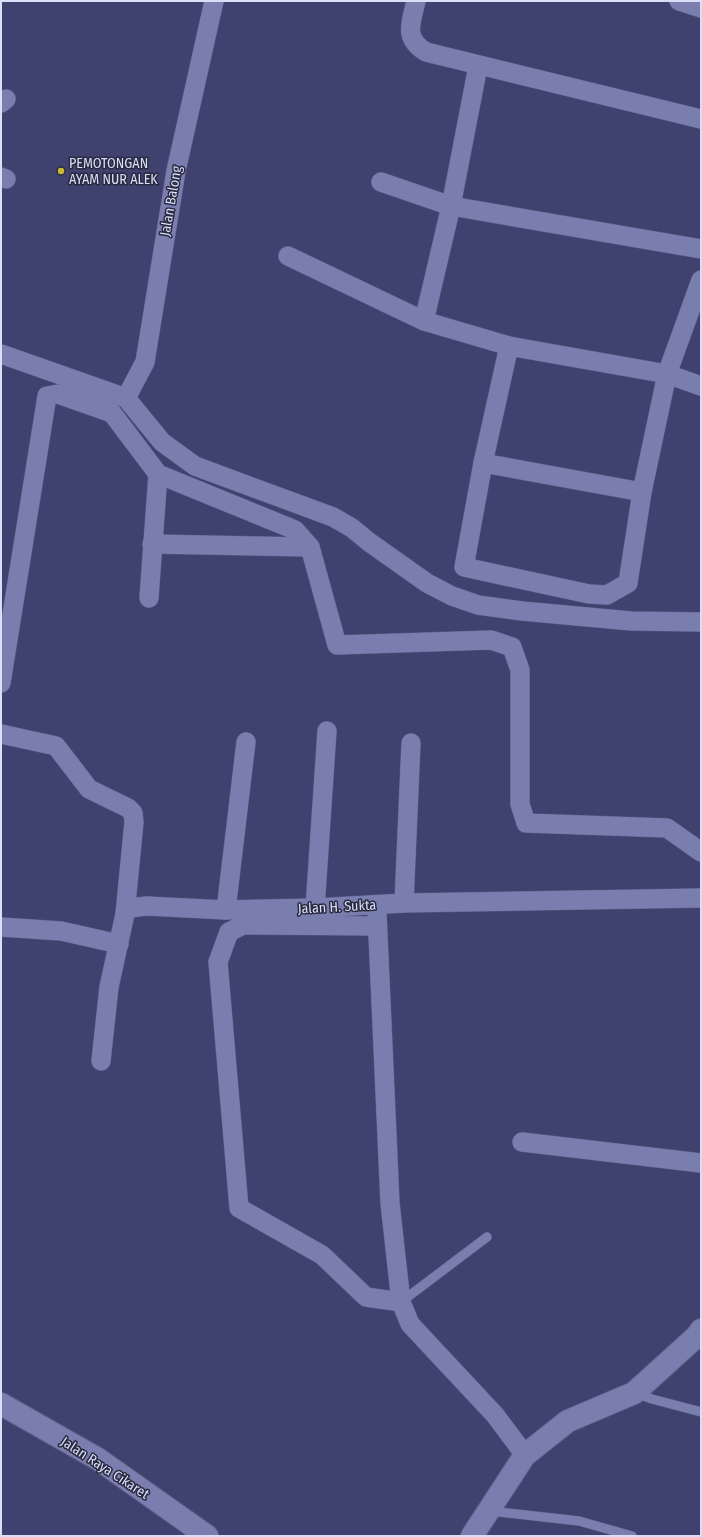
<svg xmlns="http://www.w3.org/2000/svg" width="702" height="1537" viewBox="0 0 702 1537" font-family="'Fira Sans Condensed',sans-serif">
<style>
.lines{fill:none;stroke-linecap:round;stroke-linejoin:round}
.service-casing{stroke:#5c5f83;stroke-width:10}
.minor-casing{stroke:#5c5f83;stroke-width:20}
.secondary-casing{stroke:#5c5f83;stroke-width:24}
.service{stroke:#797eaf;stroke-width:9}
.minor{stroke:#797eaf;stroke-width:19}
.secondary{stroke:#797eaf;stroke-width:22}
.poi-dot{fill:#cfb837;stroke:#292b40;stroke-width:1.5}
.labels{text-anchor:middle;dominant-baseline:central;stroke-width:3;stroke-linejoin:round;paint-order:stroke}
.poi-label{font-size:14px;fill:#dadef9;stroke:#292b40;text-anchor:start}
.street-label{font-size:14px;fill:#dadef9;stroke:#292b40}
</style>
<rect width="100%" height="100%" fill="#3f426e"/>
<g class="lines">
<defs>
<g id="service">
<path d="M 401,1302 L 487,1237"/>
<path d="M 635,1393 L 652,1399 L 701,1412"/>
<path d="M 490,1511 L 579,1521 L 632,1536"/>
</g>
<g id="minor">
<path d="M 416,1 C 411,23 403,38 426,52 L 701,119"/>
<path d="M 679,1 L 701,8"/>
<path d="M 1,103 L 6,99"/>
<path d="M 1,177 L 6,179"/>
<path d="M 381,182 L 451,206 L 701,249"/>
<path d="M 288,256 L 424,321 L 509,346 L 667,374 L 701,386"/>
<path d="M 424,321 L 451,206 L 478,66"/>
<path d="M 509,346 L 483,463 L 464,567 L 589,594 L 607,595 L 628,583 L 642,492 L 667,374 L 701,280"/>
<path d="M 1,354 L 126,398 L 162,442 L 195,466 L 333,517 L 352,528 L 369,542 L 427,583 L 452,596 L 478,605 L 522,611 L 631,621 L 701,622"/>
<path d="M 126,398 L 145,362 L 176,171 L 214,1"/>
<path d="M 483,463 L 642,492"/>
<path d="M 152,544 L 310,547"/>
<path d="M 149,598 L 158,474"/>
<path d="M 1,683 L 47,396 L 58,394 L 112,413 L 158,474 L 295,530 L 310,547 L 337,645 L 491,640 L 512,647 L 520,670 L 520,804 L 526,823 L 667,828 L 701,852"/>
<path d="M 1,734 L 56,746 L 89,789 L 128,808 L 133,813 L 134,822 L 125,914"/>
<path d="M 404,903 L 411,743"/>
<path d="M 315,908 L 327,731"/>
<path d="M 226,910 L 246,742"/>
<path d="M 377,913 L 390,1203 L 401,1302 L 410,1324 L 495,1415 L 525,1455"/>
<path d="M 377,926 L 243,925 L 229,932 L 218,962 L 239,1208 L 322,1255 L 366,1297 L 401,1302"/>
<path d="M 1,927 L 61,931 L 119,944"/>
<path d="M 101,1061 L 109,987 L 125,914 L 130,908 L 147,906 L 226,910 L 315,908 L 404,903 L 701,898"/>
<path d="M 522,1142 L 701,1163"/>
</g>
<g id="secondary">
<path d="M 1,1404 L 98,1459 L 207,1536"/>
<path d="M 472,1536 L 525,1455 L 568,1421 L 634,1393 L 697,1336 L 701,1330"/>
</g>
</defs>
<use href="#service" class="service-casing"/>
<use href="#minor" class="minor-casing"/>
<use href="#secondary" class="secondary-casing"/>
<use href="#service" class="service"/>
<use href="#minor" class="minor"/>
<use href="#secondary" class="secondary"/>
</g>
<circle class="poi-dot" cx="61" cy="171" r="4"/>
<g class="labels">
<g class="poi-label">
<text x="69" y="163">PEMOTONGAN<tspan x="69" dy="16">AYAM NUR ALEK</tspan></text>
</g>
<g class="street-label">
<text transform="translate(171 201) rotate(-80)">Jalan Balong</text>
<text transform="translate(337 907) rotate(-3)">Jalan H. Sukta</text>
<text transform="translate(105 1468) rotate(33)">Jalan Raya Cikaret</text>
</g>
</g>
<rect width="702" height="1537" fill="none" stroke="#dadef9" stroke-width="4"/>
</svg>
